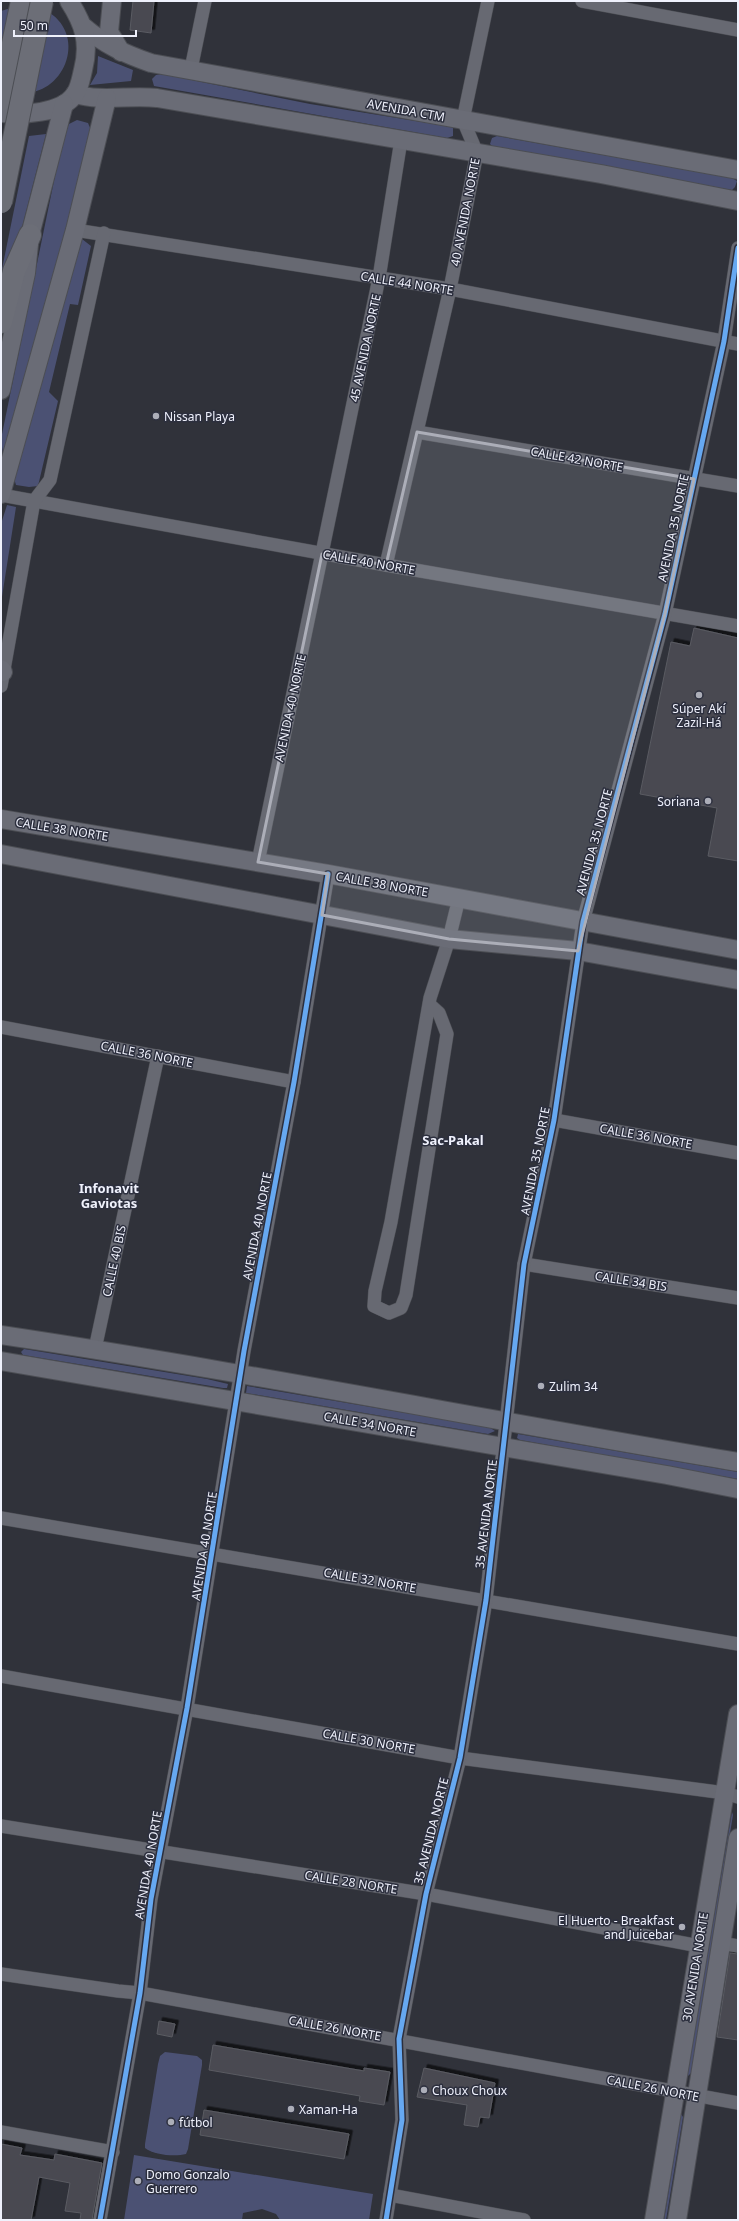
<svg xmlns="http://www.w3.org/2000/svg" width="739" height="2221" viewBox="0 0 739 2221" font-family="'Noto Sans',sans-serif">
<style>
.green{fill:#4b5173}
.building{fill:#494a51;stroke:#5a5b62;filter:url(#shadow)}
.lines{fill:none;stroke-linecap:round;stroke-linejoin:round}
.street-casing{stroke:#4c4e54;stroke-width:14}
.secondary-casing{stroke:#4c4e54;stroke-width:20}
.highway-casing{stroke:#4c4e54;stroke-width:24}
.street{stroke:#676972;stroke-width:13}
.secondary{stroke:#6a6c76;stroke-width:18}
.highway{stroke:#6c6e77;stroke-width:22}
.highway-bridge-casing{stroke:#4c4e54;stroke-width:24;stroke-linecap:butt}
.highway-bridge{stroke:#6c6e77;stroke-width:22}
.cycleway-casing{stroke:#2c2f3e;stroke-width:8}
.cycleway{stroke:#66a8f1;stroke-width:5}
.marked{fill:#acaeb8;fill-opacity:0.2;stroke:#acaeb8;stroke-width:3;stroke-linejoin:round}
.poi-dot{fill:#acaeb8;stroke:#2c2f3e;stroke-width:1.5}
.labels{text-anchor:middle;dominant-baseline:central;stroke-width:3;stroke-linejoin:round;paint-order:stroke}
.street-label{font-size:12px;fill:#eff1fc;stroke:#2c2f3e}
.poi-label{font-size:12px;fill:#eff1fc;stroke:#2c2f3e;text-anchor:start}
.neighbourhood-label{font-size:13px;font-weight:bold;fill:#eff1fc;stroke:#2c2f3e}
</style>
<defs>
<filter id="shadow"><feDropShadow dx="3.5" dy="-3.5" stdDeviation="0" flood-color="#0009"/></filter>
</defs>
<rect width="100%" height="100%" fill="#30323a"/>
<g class="green">
<path d="M 24,4 C 31,6 40,6 45,10 C 96,37 56,115 1,87 L 1,11 Z"/>
<path d="M 98,56 L 133,70 L 131,81 L 90,85 L 97,73 Z"/>
<path d="M 162,74 L 310,104 L 453,127 L 453,136 L 447,138 L 154,86 L 152,79 L 156,75 Z"/>
<path d="M 77,120 L 88,123 L 93,135 L 6,453 L 3,454 L 1,439 L 63,137 L 69,124 Z"/>
<path d="M 46,134 L 1,309 L 1,274 L 29,136 Z"/>
<path d="M 497,136 L 732,178 L 737,181 L 735,187 L 732,190 L 494,148 L 490,144 L 492,138 Z"/>
<path d="M 82,239 L 91,246 L 78,305 L 70,304 L 49,392 L 58,401 L 38,486 L 29,487 L 16,485 L 13,475 L 79,241 Z"/>
<path d="M 7,505 L 16,507 L 1,603 L 1,524 Z"/>
<path d="M 24,1349 L 207,1379 L 228,1384 L 227,1388 L 223,1388 L 23,1355 L 21,1352 Z"/>
<path d="M 247,1386 L 489,1427 L 495,1431 L 488,1434 L 246,1393 Z"/>
<path d="M 518,1434 L 738,1472 L 738,1479 L 520,1440 L 517,1438 Z"/>
<path d="M 732,1812 L 733,1815 L 691,2073 L 688,2076 L 687,2073 Z"/>
<path d="M 165,2052 L 197,2056 L 202,2060 L 202,2065 L 188,2149 L 186,2154 C 175,2157 154,2155 145,2148 L 145,2144 L 158,2064 L 160,2056 Z"/>
<path d="M 681,2114 L 683,2117 L 666,2220 L 664,2220 Z"/>
<path d="M 134,2155 L 373,2194 L 369,2220 L 280,2220 L 276,2214 L 262,2209 L 243,2213 L 242,2220 L 124,2220 Z"/>
</g>
<g class="building">
<path d="M 133,1 L 154,1 L 151,33 L 130,30 Z"/>
<path d="M 694,628 L 738,638 L 738,861 L 708,856 L 717,808 L 640,794 L 671,642 L 690,646 Z"/>
<path d="M 730,1953 L 738,1954 L 738,2040 L 717,2037 Z"/>
<path d="M 159,2021 L 175,2024 L 172,2037 L 157,2034 Z"/>
<path d="M 213,2045 L 364,2071 L 364,2068 L 390,2072 L 384,2105 L 359,2101 L 360,2096 L 209,2070 Z"/>
<path d="M 424,2068 L 495,2083 L 489,2118 L 480,2117 L 478,2127 L 464,2125 L 467,2105 L 417,2097 Z"/>
<path d="M 204,2110 L 349,2134 L 344,2159 L 200,2135 Z"/>
<path d="M 1,2144 L 22,2148 L 20,2155 L 54,2160 L 55,2154 L 102,2163 L 92,2220 L 80,2220 L 81,2213 L 65,2211 L 70,2183 L 39,2177 L 31,2220 L 1,2220 Z"/>
</g>
<g class="lines">
<defs>
<g id="street">
<path d="M 582,1 L 738,30"/>
<path d="M 191,69 L 205,1"/>
<path d="M 75,230 L 450,289 L 738,344"/>
<path d="M 417,432 L 738,486"/>
<path d="M 1,495 L 386,565 L 738,626"/>
<path d="M 386,565 L 450,289 L 477,153 L 463,120 L 488,1"/>
<path d="M 1,686 L 34,501 L 50,480 L 104,233"/>
<path d="M 258,862 L 379,278 L 401,140"/>
<path d="M 429,1004 L 439,1013 L 447,1034 L 406,1295 L 401,1308 L 389,1313 L 374,1306 L 375,1291 L 391,1222 L 430,998 L 449,939 L 459,898"/>
<path d="M 1,1027 L 294,1082"/>
<path d="M 554,1120 L 738,1153"/>
<path d="M 524,1264 L 738,1298"/>
<path d="M 95,1349 L 158,1056"/>
<path d="M 1,1518 L 738,1644"/>
<path d="M 1,1676 L 460,1758 L 725,1793 L 738,1797"/>
<path d="M 1,1826 L 426,1894 L 699,1946"/>
<path d="M 721,1943 L 738,1946"/>
<path d="M 1,1974 L 118,1991 L 140,1993 L 738,2103"/>
<path d="M 1,2132 L 113,2152"/>
<path d="M 390,2195 L 524,2220"/>
<path d="M 100,2220 L 140,1993 L 151,1899 L 187,1708 L 244,1351 L 294,1082 L 328,874"/>
<path d="M 386,2220 L 402,2120 L 399,2039 L 426,1894 L 460,1758 L 486,1600 L 524,1264 L 554,1120 L 583,922 L 665,614 L 724,341 L 738,248"/>
</g>
<g id="secondary">
<path d="M 112,1 L 109,32 L 121,52"/>
<path d="M 84,27 C 105,45 125,54 151,63 L 738,170"/>
<path d="M 75,94 C 101,102 130,95 157,98 L 601,174 L 738,201"/>
<path d="M 1,113 C 22,115 62,114 75,94 C 80,87 81,78 83,70 C 90,43 84,24 69,1"/>
<path d="M 1,390 L 26,273 L 30,235 L 64,104"/>
<path d="M 1,494 L 75,230 L 107,98"/>
<path d="M 1,669 L 3,672"/>
<path d="M 1,819 L 328,874 L 738,950"/>
<path d="M 1,854 L 449,939 L 578,951 L 738,980"/>
<path d="M 1,1335 C 248,1372 492,1421 738,1462"/>
<path d="M 1,1361 L 667,1475 L 738,1489"/>
<path d="M 654,2220 L 738,1714"/>
<path d="M 677,2220 L 738,1838"/>
</g>
<g id="highway">
<path d="M 1,100 L 22,1"/>
<path d="M 1,322 L 14,271 L 30,235"/>
</g>
</defs>
<use href="#street" class="street-casing"/>
<use href="#secondary" class="secondary-casing"/>
<use href="#highway" class="highway-casing"/>
<use href="#street" class="street"/>
<use href="#secondary" class="secondary"/>
<use href="#highway" class="highway"/>
<defs>
<path id="highway-bridge" d="M 1,202 L 42,1"/>
</defs>
<use href="#highway-bridge" class="highway-bridge-casing"/>
<use href="#highway-bridge" class="highway-bridge"/>
<defs>
<g id="cycleway">
<path d="M 100,2220 L 140,1993 L 151,1899 L 187,1708 L 244,1351 L 294,1082 L 328,874"/>
<path d="M 386,2220 L 402,2120 L 399,2039 L 426,1894 L 460,1758 L 486,1600 L 524,1264 L 554,1120 L 583,922 L 665,614 L 724,341 L 738,248"/>
</g>
</defs>
<use href="#cycleway" class="cycleway-casing"/>
<use href="#cycleway" class="cycleway"/>
</g>
<path class="marked" d="M 417,432 L 694,479 L 665,614 L 578,951 L 449,939 L 322,915 L 328,874 L 258,862 L 322,554 L 386,565 Z"/>
<g class="poi-dot">
<circle cx="156" cy="416" r="4"/>
<circle cx="699" cy="695" r="4"/>
<circle cx="708" cy="801" r="4"/>
<circle cx="541" cy="1386" r="4"/>
<circle cx="682" cy="1927" r="4"/>
<circle cx="424" cy="2090" r="4"/>
<circle cx="291" cy="2109" r="4"/>
<circle cx="171" cy="2122" r="4"/>
<circle cx="138" cy="2181" r="4"/>
</g>
<g class="labels">
<g class="street-label">
<text transform="translate(406 110) rotate(10)">AVENIDA CTM</text>
<text transform="translate(465 212) rotate(-79)">40 AVENIDA NORTE</text>
<text transform="translate(407 283) rotate(9)">CALLE 44 NORTE</text>
<text transform="translate(365 348) rotate(-78)">45 AVENIDA NORTE</text>
<text transform="translate(577 459) rotate(10)">CALLE 42 NORTE</text>
<text transform="translate(673 528) rotate(-78)">AVENIDA 35 NORTE</text>
<text transform="translate(369 562) rotate(10)">CALLE 40 NORTE</text>
<text transform="translate(290 708) rotate(-78)">AVENIDA 40 NORTE</text>
<text transform="translate(62 829) rotate(9)">CALLE 38 NORTE</text>
<text transform="translate(594 842) rotate(-75)">AVENIDA 35 NORTE</text>
<text transform="translate(382 884) rotate(10)">CALLE 38 NORTE</text>
<text transform="translate(147 1054) rotate(11)">CALLE 36 NORTE</text>
<text transform="translate(646 1136) rotate(10)">CALLE 36 NORTE</text>
<text transform="translate(535 1161) rotate(-79)">AVENIDA 35 NORTE</text>
<text transform="translate(257 1226) rotate(-79)">AVENIDA 40 NORTE</text>
<text transform="translate(114 1261) rotate(-78)">CALLE 40 BIS</text>
<text transform="translate(631 1281) rotate(9)">CALLE 34 BIS</text>
<text transform="translate(370 1424) rotate(10)">CALLE 34 NORTE</text>
<text transform="translate(486 1514) rotate(-83)">35 AVENIDA NORTE</text>
<text transform="translate(204 1546) rotate(-81)">AVENIDA 40 NORTE</text>
<text transform="translate(370 1580) rotate(10)">CALLE 32 NORTE</text>
<text transform="translate(369 1741) rotate(10)">CALLE 30 NORTE</text>
<text transform="translate(431 1831) rotate(-76)">35 AVENIDA NORTE</text>
<text transform="translate(148 1865) rotate(-80)">AVENIDA 40 NORTE</text>
<text transform="translate(351 1882) rotate(9)">CALLE 28 NORTE</text>
<text transform="translate(695 1967) rotate(-81)">30 AVENIDA NORTE</text>
<text transform="translate(335 2028) rotate(10)">CALLE 26 NORTE</text>
<text transform="translate(653 2088) rotate(11)">CALLE 26 NORTE</text>
</g>
<g class="poi-label">
<text x="164" y="416">Nissan Playa</text>
<text x="699" y="708" text-anchor="middle">Súper Akí<tspan x="699" dy="14">Zazil-Há</tspan></text>
<text x="700" y="801" text-anchor="end">Soriana</text>
<text x="549" y="1386">Zulim 34</text>
<text x="674" y="1920" text-anchor="end">El Huerto - Breakfast<tspan x="674" dy="14">and Juicebar</tspan></text>
<text x="432" y="2090">Choux Choux</text>
<text x="299" y="2109">Xaman-Ha</text>
<text x="179" y="2122">fútbol</text>
<text x="146" y="2174">Domo Gonzalo<tspan x="146" dy="14">Guerrero</tspan></text>
</g>
<g class="neighbourhood-label">
<text x="453" y="1140">Sac-Pakal</text>
<text x="109" y="1188">Infonavit<tspan x="109" dy="15">Gaviotas</tspan></text>
</g>
</g>
<rect width="739" height="2221" fill="none" stroke="#eff1fc" stroke-width="4"/>
<path d="M14 30v6h122v-6" fill="none" stroke="#eff1fc" stroke-width="2"/>
<text x="20" y="30" font-size="12" fill="#eff1fc" stroke="#2c2f3e" stroke-width="3" paint-order="stroke">50 m</text>
</svg>
